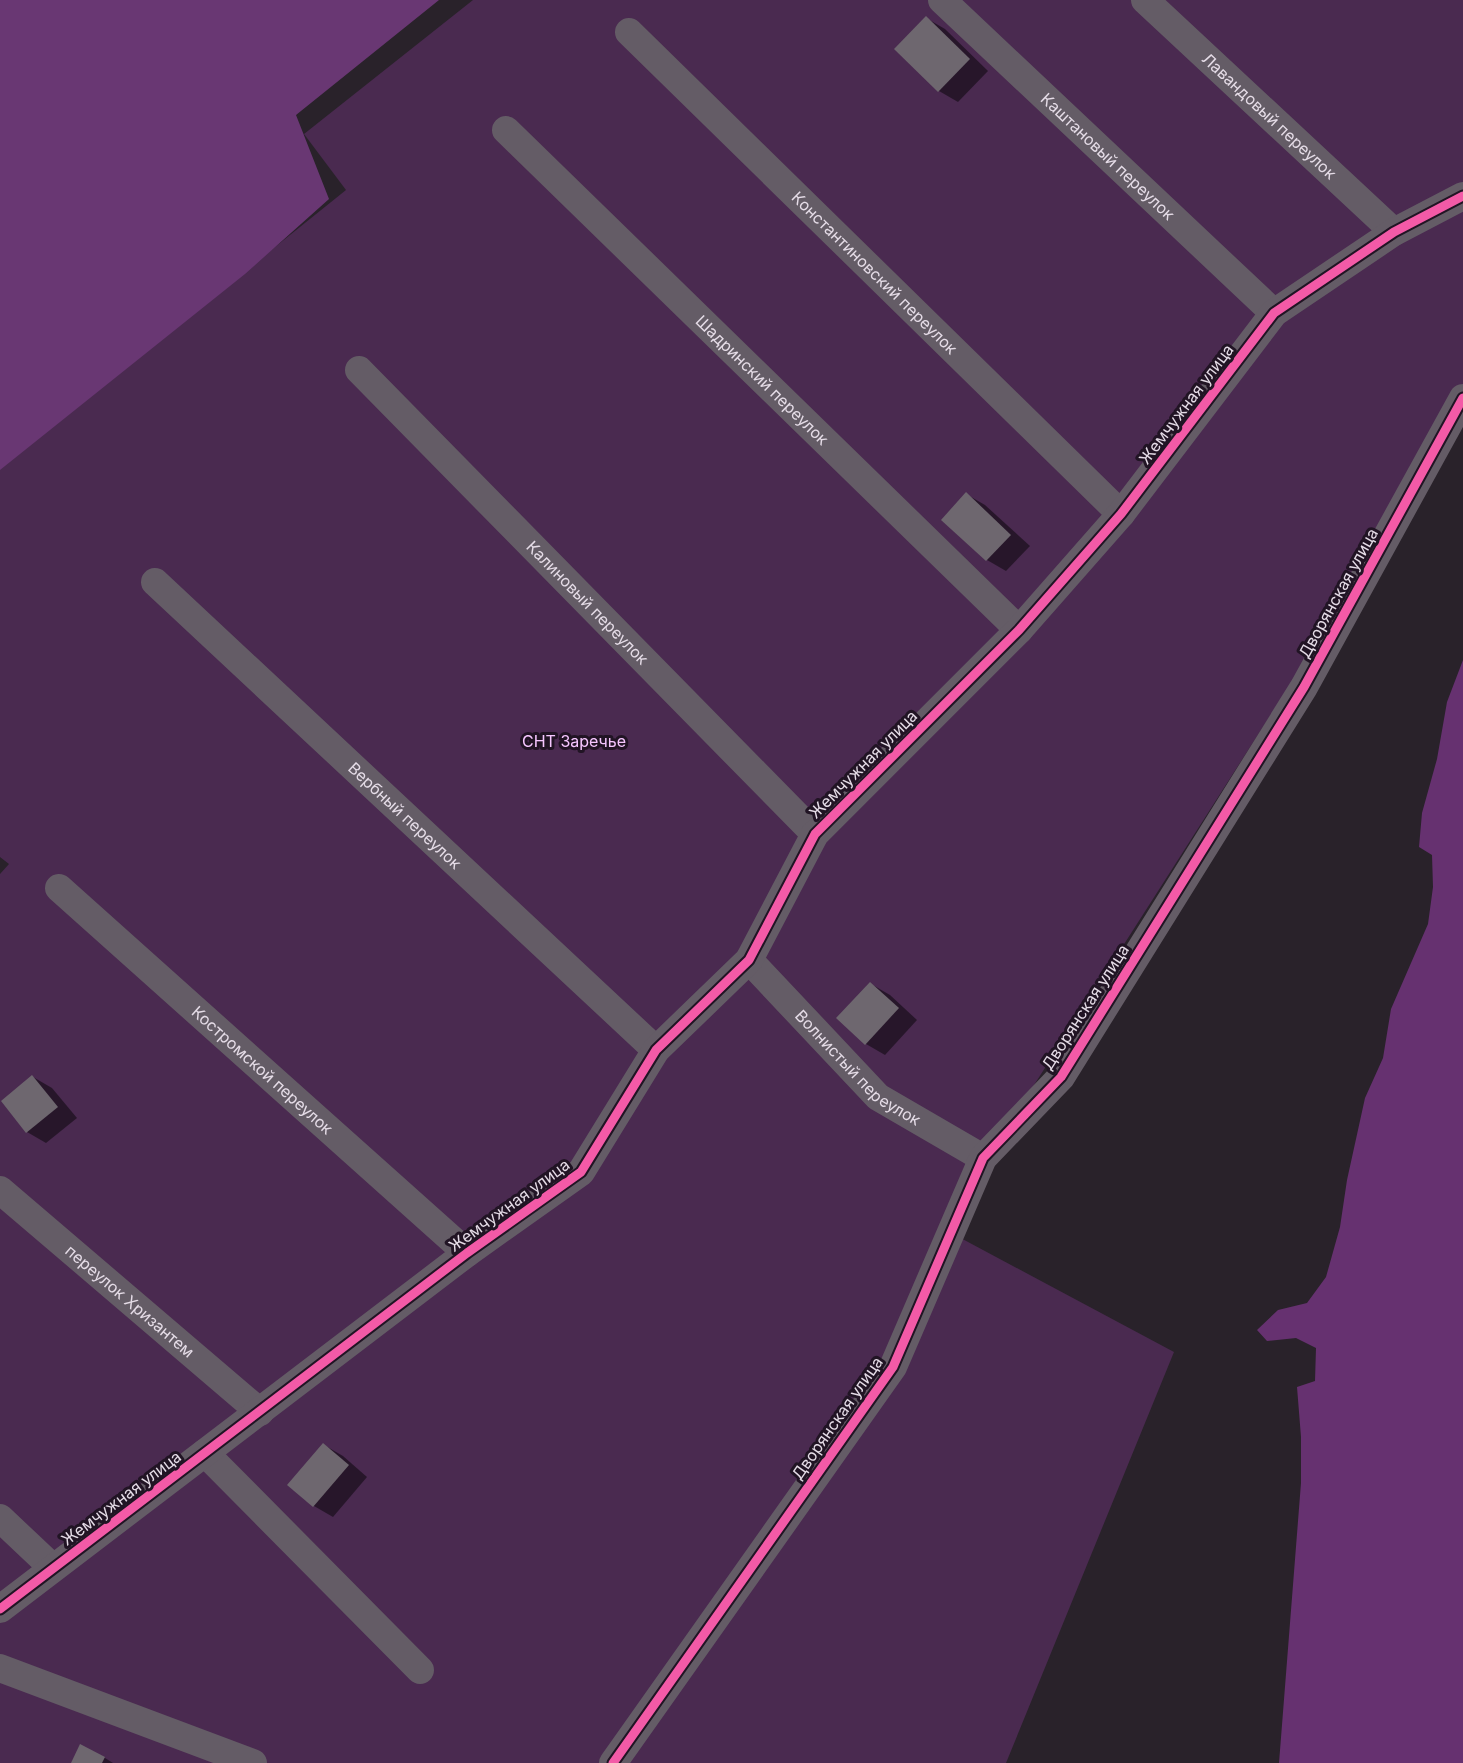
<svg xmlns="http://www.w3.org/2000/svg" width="1463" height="1763" viewBox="0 0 1463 1763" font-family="Inter,sans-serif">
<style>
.green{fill:#4a2a50}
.forest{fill:#693773}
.water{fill:#663170}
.shadow{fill:#0007}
.building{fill:#6e676f}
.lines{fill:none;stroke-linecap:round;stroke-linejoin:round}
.minor{stroke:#645c66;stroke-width:28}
.cycleway-casing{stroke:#211424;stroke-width:13}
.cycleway{stroke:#f35aa7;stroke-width:9}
.labels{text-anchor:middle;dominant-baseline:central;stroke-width:6;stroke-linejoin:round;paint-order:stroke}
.street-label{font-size:16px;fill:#e5dce7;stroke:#211424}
.park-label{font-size:16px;fill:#f6c6ff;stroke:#211424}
</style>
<rect width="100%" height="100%" fill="#29222a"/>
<path class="green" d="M 473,0 L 1463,0 L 1463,385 L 1378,547 L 995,1146 L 955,1235 L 1174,1352 L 1006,1763 L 0,1763 L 0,874 L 9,864 L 0,857 L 0,468 L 346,190 L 304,134 Z"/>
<path class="forest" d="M 0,0 L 439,0 L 296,115 L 329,199 L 245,274 L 0,470 Z"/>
<path class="water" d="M 1463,660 L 1463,1763 L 1279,1763 L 1301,1483 L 1301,1437 L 1297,1387 L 1315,1381 L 1316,1348 L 1296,1338 L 1267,1341 L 1257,1330 L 1278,1310 L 1307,1303 L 1326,1277 L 1340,1227 L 1347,1180 L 1365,1098 L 1383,1058 L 1391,1009 L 1428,924 L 1433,887 L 1432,855 L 1419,847 L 1422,813 L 1437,759 L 1447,702 Z"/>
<g class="shadow">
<path d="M 926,18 L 945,29 L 988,71 L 958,102 L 939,91 L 896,49 Z"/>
<path d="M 966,494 L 985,505 L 1030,546 L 1006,571 L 987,560 L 943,520 Z"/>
<path d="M 871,984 L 890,995 L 917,1020 L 885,1055 L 866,1044 Z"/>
<path d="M 33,1077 L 52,1088 L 77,1118 L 46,1143 L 27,1132 Z"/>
<path d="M 324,1445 L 343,1456 L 367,1477 L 333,1517 L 314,1506 L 289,1485 Z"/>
<path d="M 81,1746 L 105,1758 L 113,1763 L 72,1763 Z"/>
</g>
<g class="building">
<path d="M 926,16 L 970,59 L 938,92 L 894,49 Z"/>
<path d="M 966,492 L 1011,535 L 986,561 L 941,520 Z"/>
<path d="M 870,982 L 899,1008 L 865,1045 L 836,1018 Z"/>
<path d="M 32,1075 L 58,1107 L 26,1133 L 1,1101 Z"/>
<path d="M 323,1443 L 349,1465 L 313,1507 L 287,1485 Z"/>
<path d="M 80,1744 L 105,1757 L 102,1763 L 71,1763 Z"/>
</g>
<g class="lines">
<g class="minor">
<path id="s1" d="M 942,0 L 1274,313"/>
<path id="s2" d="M 1145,0 L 1394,232"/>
<path id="s3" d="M 629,32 L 1121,514"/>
<path id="s4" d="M 506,130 L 1019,630"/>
<path id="s5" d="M 359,370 L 815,834"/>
<path id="s6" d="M 155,582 L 656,1050"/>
<path id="s7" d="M 59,888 L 467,1253"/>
<path id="s8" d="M 749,960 L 878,1097 L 983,1158"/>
<path id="s9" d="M 0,1190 L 260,1412"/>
<path d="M 205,1453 L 420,1670"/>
<path d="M 0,1518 L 53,1568"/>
<path d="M 0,1609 L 467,1253 L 581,1172 L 656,1050 L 749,960 L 815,834 L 1019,630 L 1121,514 L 1274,313 L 1394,232 L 1463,196"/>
<path d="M 0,1668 L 253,1763"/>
<path d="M 613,1763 L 893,1367 L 983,1158 L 1061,1077 L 1304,687 L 1463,398"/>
</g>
<defs>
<g id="cycleway">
<path d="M 0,1609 L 467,1253 L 581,1172 L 656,1050 L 749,960 L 815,834 L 1019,630 L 1121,514 L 1274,313 L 1394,232 L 1463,196"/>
<path d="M 613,1763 L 893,1367 L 983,1158 L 1061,1077 L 1304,687 L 1463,398"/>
</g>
</defs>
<use href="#cycleway" class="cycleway-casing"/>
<use href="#cycleway" class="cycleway"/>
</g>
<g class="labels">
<g class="street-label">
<text stroke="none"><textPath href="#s2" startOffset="170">Лавандовый переулок</textPath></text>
<text stroke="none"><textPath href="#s1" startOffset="228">Каштановый переулок</textPath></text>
<text stroke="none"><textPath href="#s3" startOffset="344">Константиновский переулок</textPath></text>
<text stroke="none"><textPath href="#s4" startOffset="358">Шадринский переулок</textPath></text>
<text transform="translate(1186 404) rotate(-53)">Жемчужная улица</text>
<text transform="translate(1338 593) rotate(-61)">Дворянская улица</text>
<text stroke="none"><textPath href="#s5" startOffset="326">Калиновый переулок</textPath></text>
<text transform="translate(863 764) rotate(-45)">Жемчужная улица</text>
<text stroke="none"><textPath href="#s6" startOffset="342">Вербный переулок</textPath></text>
<text transform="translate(1085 1007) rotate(-57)">Дворянская улица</text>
<text stroke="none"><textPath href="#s8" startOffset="154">Волнистый переулок</textPath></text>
<text stroke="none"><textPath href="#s7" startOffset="273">Костромской переулок</textPath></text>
<text transform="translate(509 1205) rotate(-36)">Жемчужная улица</text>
<text stroke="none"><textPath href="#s9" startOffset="171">переулок Хризантем</textPath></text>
<text transform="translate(837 1418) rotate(-55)">Дворянская улица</text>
<text transform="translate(121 1498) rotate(-37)">Жемчужная улица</text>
</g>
<g class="park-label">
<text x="574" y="741">СНТ Заречье</text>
</g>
</g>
</svg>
